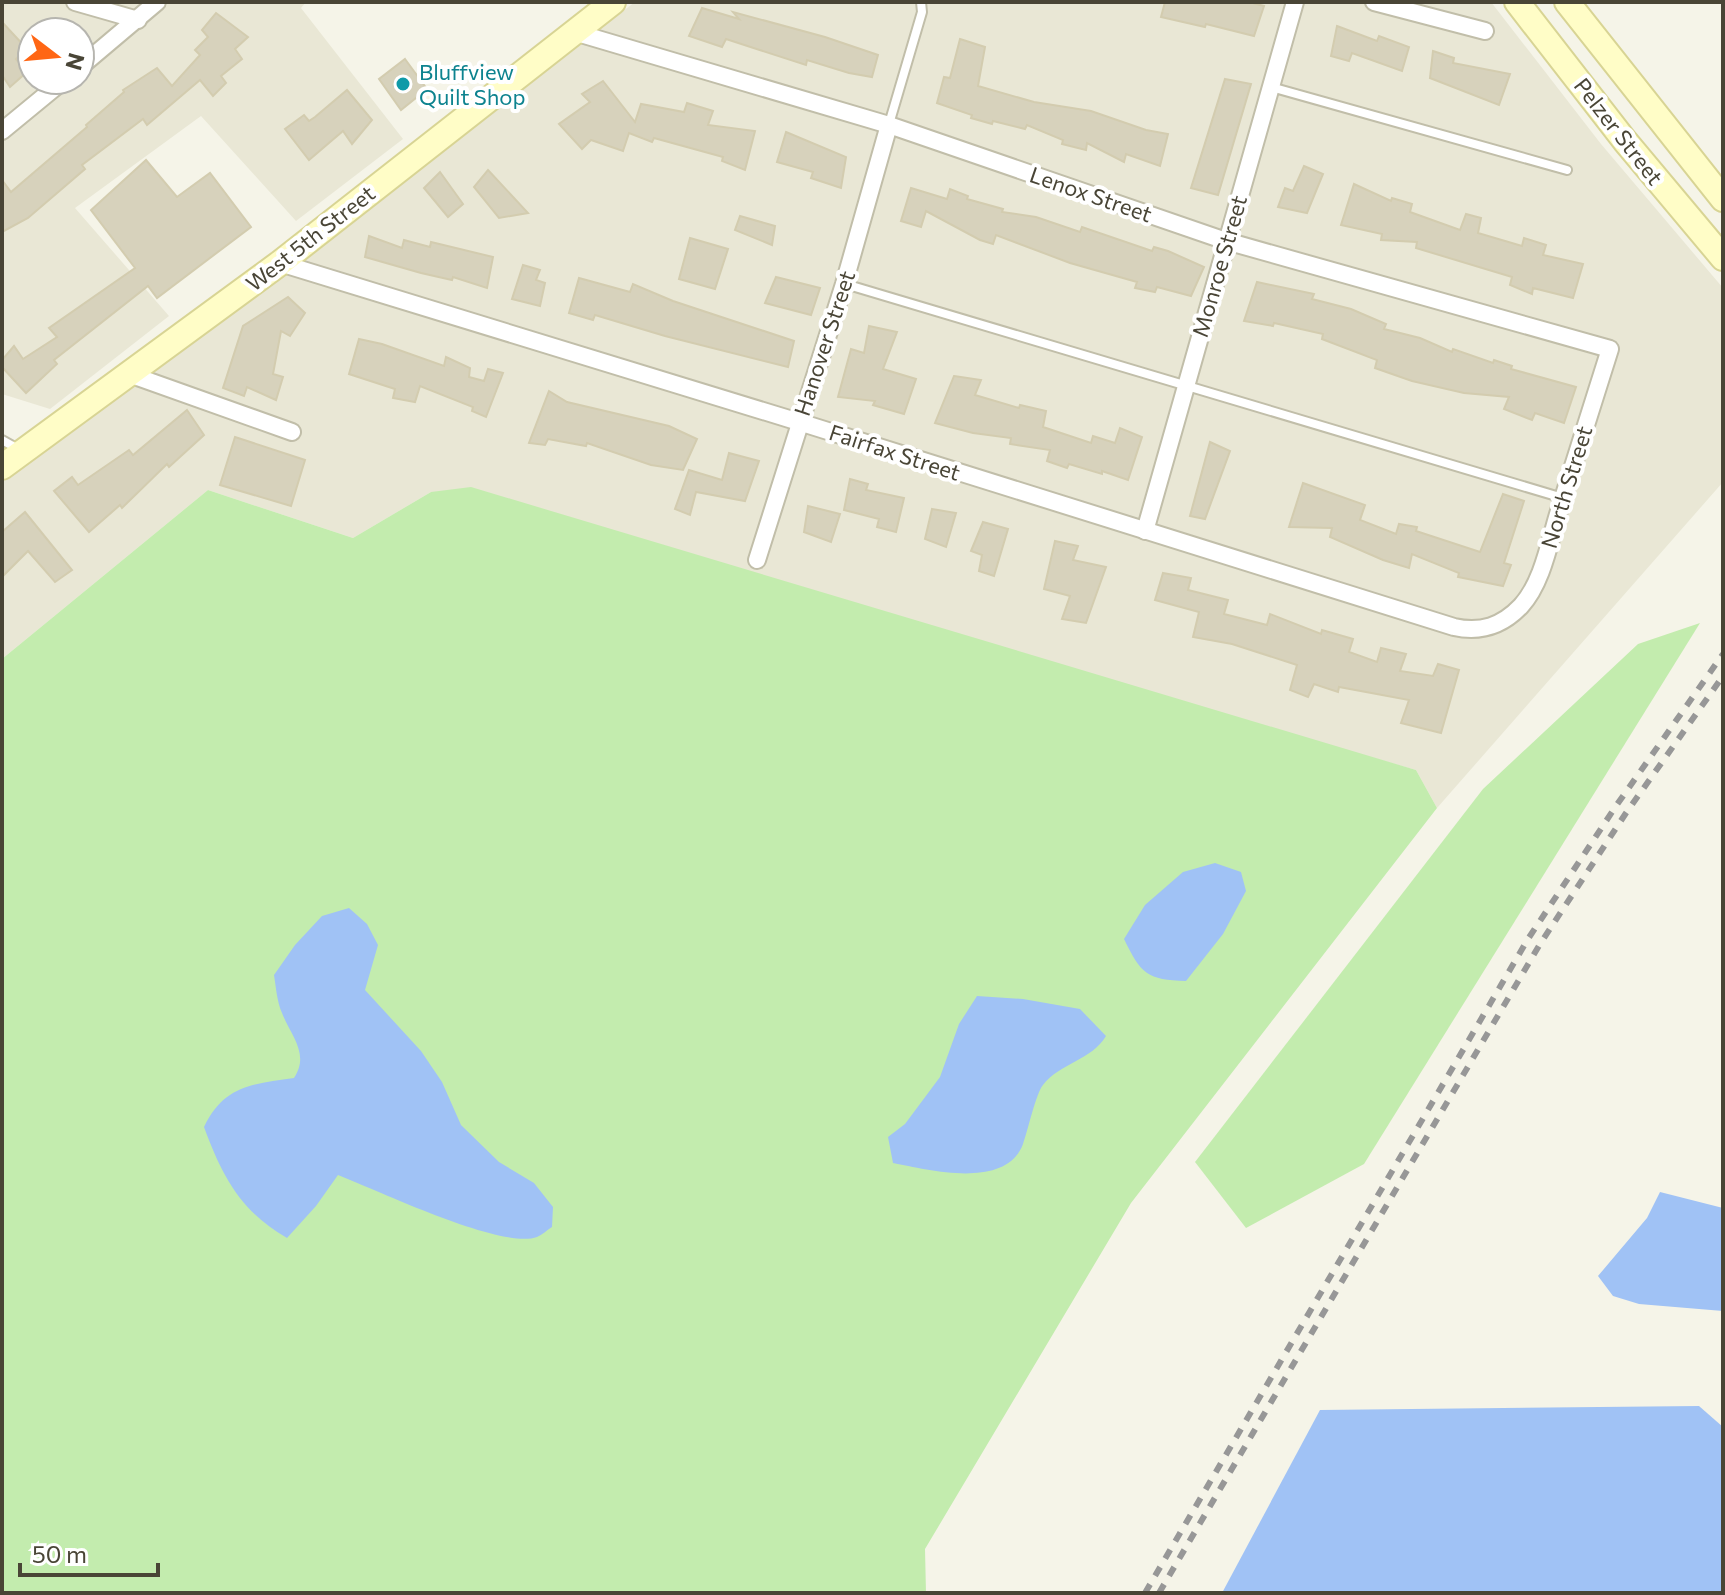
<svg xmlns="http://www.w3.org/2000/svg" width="1725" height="1595" viewBox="0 0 1725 1595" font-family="Commissioner,sans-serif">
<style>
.residential{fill:#e9e7d5;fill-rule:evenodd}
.green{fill:#c3ecae}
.water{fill:#a0c2f5}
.building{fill:#d7d2bc;stroke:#d3ccaf;stroke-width:2}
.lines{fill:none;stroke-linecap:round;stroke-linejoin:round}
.lane-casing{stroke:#c1bea9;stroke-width:12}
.street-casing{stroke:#c1bea9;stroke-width:20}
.secondary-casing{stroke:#d8d494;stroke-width:28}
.lane{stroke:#fff;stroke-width:8}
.street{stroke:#fff;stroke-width:16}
.secondary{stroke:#fffdc7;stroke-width:24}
.rail{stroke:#979797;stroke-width:6;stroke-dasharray:10 10;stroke-linecap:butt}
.culture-dot{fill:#0f9aa8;stroke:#fff;stroke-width:3}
.labels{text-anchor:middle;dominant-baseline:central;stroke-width:8;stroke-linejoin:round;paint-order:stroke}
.culture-label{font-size:22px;fill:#0d838f;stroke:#fff;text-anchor:start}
.street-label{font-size:22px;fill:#494536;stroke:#fff}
</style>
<rect width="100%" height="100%" fill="#f5f4e8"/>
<g class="residential">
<path d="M 2,2 L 306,2 L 301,8 L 403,139 L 296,221 L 201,116 L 75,208 L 169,316 L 50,409 L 2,394 ZM 32,32 L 80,32 L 80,80 L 32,80 Z"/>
<path d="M 635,2 L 1491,2 L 1601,144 L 1723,288 L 1723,482 L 1437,808 L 1416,770 L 431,492 L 353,538 L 208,490 L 2,659 L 2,482 Z"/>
</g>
<g class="green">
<path d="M 471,487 L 1416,770 L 1437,808 L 1131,1203 L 925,1549 L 926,1593 L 2,1593 L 2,659 L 208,490 L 353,538 L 431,492 Z"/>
<path d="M 1700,623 L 1364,1164 L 1246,1228 L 1195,1162 L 1483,789 L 1638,644 Z"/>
</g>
<g class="water">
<path d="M 1215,863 L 1241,872 L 1246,891 L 1223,934 L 1186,981 C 1147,980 1141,974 1124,939 L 1145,905 L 1183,872 Z"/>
<path d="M 349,908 L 367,924 L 378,945 L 365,990 L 421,1051 L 442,1082 L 461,1125 L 499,1162 L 534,1183 L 553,1207 L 552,1227 C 547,1230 542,1235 537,1237 C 502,1250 377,1190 338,1175 L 316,1206 L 287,1238 C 241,1212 222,1176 204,1127 C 224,1085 253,1084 294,1078 C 310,1054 291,1036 282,1013 C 277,1002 276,987 274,975 L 295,945 L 322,916 Z"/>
<path d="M 977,996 L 1023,999 L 1080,1009 L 1106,1036 C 1092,1060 1060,1063 1043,1085 C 1036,1093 1028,1130 1023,1144 C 1006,1190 929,1170 893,1163 L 888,1137 L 905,1124 L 940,1077 L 959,1024 Z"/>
<path d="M 1660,1192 L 1723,1208 L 1723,1311 L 1639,1304 L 1613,1296 L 1598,1276 L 1647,1218 Z"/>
<path d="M 1699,1406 L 1723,1427 L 1723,1593 L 1222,1593 L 1320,1410 Z"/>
</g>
<g class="building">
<path d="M 1165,2 L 1249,2 L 1264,6 L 1254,36 L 1206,24 L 1205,27 L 1161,17 Z"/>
<path d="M 702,8 L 739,19 L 733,12 L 825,37 L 878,55 L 872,77 L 849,73 L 807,60 L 806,65 L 726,39 L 722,47 L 689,36 Z"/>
<path d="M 216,13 L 248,37 L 235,49 L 242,59 L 221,76 L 226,83 L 213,96 L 200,80 L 147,125 L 143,119 L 82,165 L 85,169 L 28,218 L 2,232 L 2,180 L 11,192 L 87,127 L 86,125 L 124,92 L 123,90 L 157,68 L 172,86 L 200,55 L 195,50 L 208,37 L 202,30 Z"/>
<path d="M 2,22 L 27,49 L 16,59 L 27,72 L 10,87 L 2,75 Z"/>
<path d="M 1337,26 L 1377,41 L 1379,36 L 1409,47 L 1402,71 L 1352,53 L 1349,61 L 1331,56 Z"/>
<path d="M 960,39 L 985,47 L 978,86 L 1034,102 L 1091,111 L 1146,130 L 1168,134 L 1160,166 L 1126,154 L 1124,162 L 1087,143 L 1086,150 L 1062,144 L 1063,140 L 1027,125 L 1025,129 L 993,121 L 992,124 L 971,118 L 972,115 L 937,103 L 944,77 L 950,78 Z"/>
<path d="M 1433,51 L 1454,58 L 1453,63 L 1510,74 L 1499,105 L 1430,78 Z"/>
<path d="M 405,59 L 427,89 L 401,110 L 379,79 Z"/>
<path d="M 1225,79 L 1251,84 L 1218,195 L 1191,188 Z"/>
<path d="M 603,81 L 635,122 L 641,104 L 684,112 L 687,103 L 713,111 L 708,125 L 755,131 L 745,170 L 722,161 L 723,157 L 654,138 L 652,142 L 629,133 L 623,151 L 591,140 L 582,149 L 559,124 L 590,102 L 582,94 Z"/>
<path d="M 347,90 L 372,120 L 352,144 L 343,131 L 309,160 L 285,129 L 304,115 L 309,121 L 315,117 Z"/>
<path d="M 786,132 L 846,157 L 841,188 L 811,178 L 813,172 L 777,162 Z"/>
<path d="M 146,160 L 177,197 L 210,173 L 251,227 L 157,298 L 148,286 L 54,360 L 57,364 L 26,393 L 2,367 L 2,360 L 14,346 L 23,359 L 57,337 L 49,328 L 135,268 L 91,210 Z"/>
<path d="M 1304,166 L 1323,174 L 1307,213 L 1278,207 L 1285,188 L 1293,191 Z"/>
<path d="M 488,170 L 528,213 L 499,218 L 474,187 Z"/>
<path d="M 440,172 L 463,204 L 448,217 L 424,188 Z"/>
<path d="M 1354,184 L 1391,201 L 1392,198 L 1412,204 L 1410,212 L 1460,230 L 1466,214 L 1481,218 L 1478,233 L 1522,246 L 1524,238 L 1546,245 L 1543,255 L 1583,264 L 1573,298 L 1533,288 L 1532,294 L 1510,285 L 1512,277 L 1416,248 L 1417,242 L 1381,240 L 1382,234 L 1341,225 Z"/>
<path d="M 911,188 L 947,199 L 950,189 L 968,196 L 967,199 L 1003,209 L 1002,212 L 1036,217 L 1080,232 L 1082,227 L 1152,251 L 1154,247 L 1168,251 L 1204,267 L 1191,296 L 1157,287 L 1155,292 L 1135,288 L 1137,282 L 1070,263 L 996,235 L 993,244 L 980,240 L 926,211 L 921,227 L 901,221 Z"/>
<path d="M 740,216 L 775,226 L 772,245 L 735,230 Z"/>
<path d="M 369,236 L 402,248 L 404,240 L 430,247 L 431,242 L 493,257 L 487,288 L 453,277 L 452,280 L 421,273 L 365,257 Z"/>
<path d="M 690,238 L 728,249 L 715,289 L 679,279 Z"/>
<path d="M 523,265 L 540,270 L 536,280 L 545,283 L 540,306 L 512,299 Z"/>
<path d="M 776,277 L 820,288 L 811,315 L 765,303 Z"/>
<path d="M 579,278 L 630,292 L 633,284 L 673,301 L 794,341 L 788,367 L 665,336 L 595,315 L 593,320 L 569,313 Z"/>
<path d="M 1257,282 L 1314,294 L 1312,299 L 1351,309 L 1386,324 L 1384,329 L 1420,338 L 1452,352 L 1453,349 L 1493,363 L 1494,360 L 1512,366 L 1511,369 L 1576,387 L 1564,423 L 1535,413 L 1532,420 L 1504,409 L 1509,397 L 1464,393 L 1412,381 L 1375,368 L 1377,360 L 1322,339 L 1323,334 L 1274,323 L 1273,326 L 1244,321 Z"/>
<path d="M 288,297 L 305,313 L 290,336 L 281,331 L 273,374 L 283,377 L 276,400 L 247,387 L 244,396 L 223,388 L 243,326 Z"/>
<path d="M 869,326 L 897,332 L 883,369 L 916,379 L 904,414 L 873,405 L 875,401 L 838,397 L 851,349 L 864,353 Z"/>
<path d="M 359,339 L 382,344 L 444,366 L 446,357 L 470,368 L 469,377 L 484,381 L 488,369 L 503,373 L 486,417 L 472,411 L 473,407 L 420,386 L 415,402 L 393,398 L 395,389 L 349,374 Z"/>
<path d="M 954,376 L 981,380 L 975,395 L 1019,408 L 1020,405 L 1046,411 L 1043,427 L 1091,443 L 1093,436 L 1115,443 L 1120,428 L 1142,437 L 1128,480 L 1102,471 L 1102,474 L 1069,464 L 1067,468 L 1047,461 L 1050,450 L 1010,444 L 1011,438 L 973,433 L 935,423 Z"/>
<path d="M 549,391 L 567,402 L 669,426 L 697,439 L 683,470 L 651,465 L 587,443 L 586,446 L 548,439 L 545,445 L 529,443 Z"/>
<path d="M 187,410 L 204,435 L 169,467 L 167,464 L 122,508 L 120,505 L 89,532 L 54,491 L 72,477 L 78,485 L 129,450 L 133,455 Z"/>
<path d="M 235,437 L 305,460 L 291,506 L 220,485 Z"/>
<path d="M 1210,442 L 1230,451 L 1205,519 L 1190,516 Z"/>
<path d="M 729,453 L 759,461 L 745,501 L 696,492 L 690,515 L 675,509 L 689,470 L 722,480 Z"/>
<path d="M 850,479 L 868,484 L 866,490 L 904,498 L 896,532 L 877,527 L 879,519 L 844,510 Z"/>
<path d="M 1303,483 L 1365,505 L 1360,520 L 1396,534 L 1399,524 L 1417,527 L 1416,531 L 1480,552 L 1503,494 L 1524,501 L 1504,563 L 1511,565 L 1503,586 L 1458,577 L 1459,573 L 1412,554 L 1409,568 L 1383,560 L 1330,537 L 1332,528 L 1289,527 Z"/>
<path d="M 808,506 L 840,514 L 831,542 L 804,532 Z"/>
<path d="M 932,509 L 956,513 L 946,547 L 925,539 Z"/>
<path d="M 25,512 L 72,570 L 55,582 L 28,551 L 2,577 L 2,532 Z"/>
<path d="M 983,522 L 1008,529 L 994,576 L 979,571 L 982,555 L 971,551 Z"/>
<path d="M 1055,541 L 1078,546 L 1073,560 L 1106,567 L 1086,623 L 1062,619 L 1070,596 L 1044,589 Z"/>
<path d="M 1163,573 L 1191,578 L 1188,590 L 1228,600 L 1224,614 L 1267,625 L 1270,614 L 1321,634 L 1322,630 L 1353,639 L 1349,652 L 1377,662 L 1381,648 L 1406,654 L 1400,671 L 1433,676 L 1438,664 L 1459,670 L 1441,733 L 1401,723 L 1409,700 L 1339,687 L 1338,692 L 1314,684 L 1308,697 L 1290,690 L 1297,665 L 1232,644 L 1193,637 L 1199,612 L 1155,600 Z"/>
</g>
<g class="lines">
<defs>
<g id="lane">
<path d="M 1271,87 L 1567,170"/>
<path d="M 889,124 L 922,12 L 921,2"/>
<path d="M 845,284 L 1563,498"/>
<path d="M 2,440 L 18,449"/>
</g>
<g id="street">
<path d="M 75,2 L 138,20"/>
<path d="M 1374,2 L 1485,31"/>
<path d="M 80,67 L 157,2"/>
<path d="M 2,131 L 64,80"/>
<path d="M 280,263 L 799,422 L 1454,627 C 1481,633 1502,626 1521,606 C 1542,583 1549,544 1558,514 C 1575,459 1593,404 1610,349 L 1226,241 L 889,125 L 574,32"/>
<path d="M 129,374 L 292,432"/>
<path d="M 1145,531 L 1295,2"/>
<path d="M 757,560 L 844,284 L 889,125"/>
</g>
<g id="secondary">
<path d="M 1517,2 L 1625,141 L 1723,258"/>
<path d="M 1567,2 L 1723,199"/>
<path d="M 2,467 L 280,263 L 613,2"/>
</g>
</defs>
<use href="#lane" class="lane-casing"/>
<use href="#street" class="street-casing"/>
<use href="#secondary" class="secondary-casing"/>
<use href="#lane" class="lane"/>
<use href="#street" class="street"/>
<use href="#secondary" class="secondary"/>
<g class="rail">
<path d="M 1145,1593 L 1528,939 L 1616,806 L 1723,654"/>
<path d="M 1159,1593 L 1540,944 L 1626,813 L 1723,676"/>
</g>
</g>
<circle class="culture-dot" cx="403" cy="84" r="8"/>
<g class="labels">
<g class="culture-label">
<text x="419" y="71">Bluffview<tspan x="419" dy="25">Quilt Shop</tspan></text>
</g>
<g class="street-label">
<text transform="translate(1619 131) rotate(52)">Pelzer Street</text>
<text transform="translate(1091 194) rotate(19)">Lenox Street</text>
<text transform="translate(310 238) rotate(-38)">West 5th Street</text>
<text transform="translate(1219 266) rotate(-74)">Monroe Street</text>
<text transform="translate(824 343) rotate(-72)">Hanover Street</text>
<text transform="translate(895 452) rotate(18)">Fairfax Street</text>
<text transform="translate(1566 487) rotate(-73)">North Street</text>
</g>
</g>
<rect width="1725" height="1595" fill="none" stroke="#494536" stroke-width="8"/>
<g transform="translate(56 56) rotate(106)"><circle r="38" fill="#ffffff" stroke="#b6b5af" stroke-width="2"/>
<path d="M0-6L14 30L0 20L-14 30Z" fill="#ff6614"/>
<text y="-12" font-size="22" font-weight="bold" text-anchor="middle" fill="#494536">N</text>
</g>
<path d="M20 1563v12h138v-12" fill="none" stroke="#494536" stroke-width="4"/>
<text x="32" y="1563" font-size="24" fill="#494536" stroke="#ffffff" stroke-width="6" paint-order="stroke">50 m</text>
</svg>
